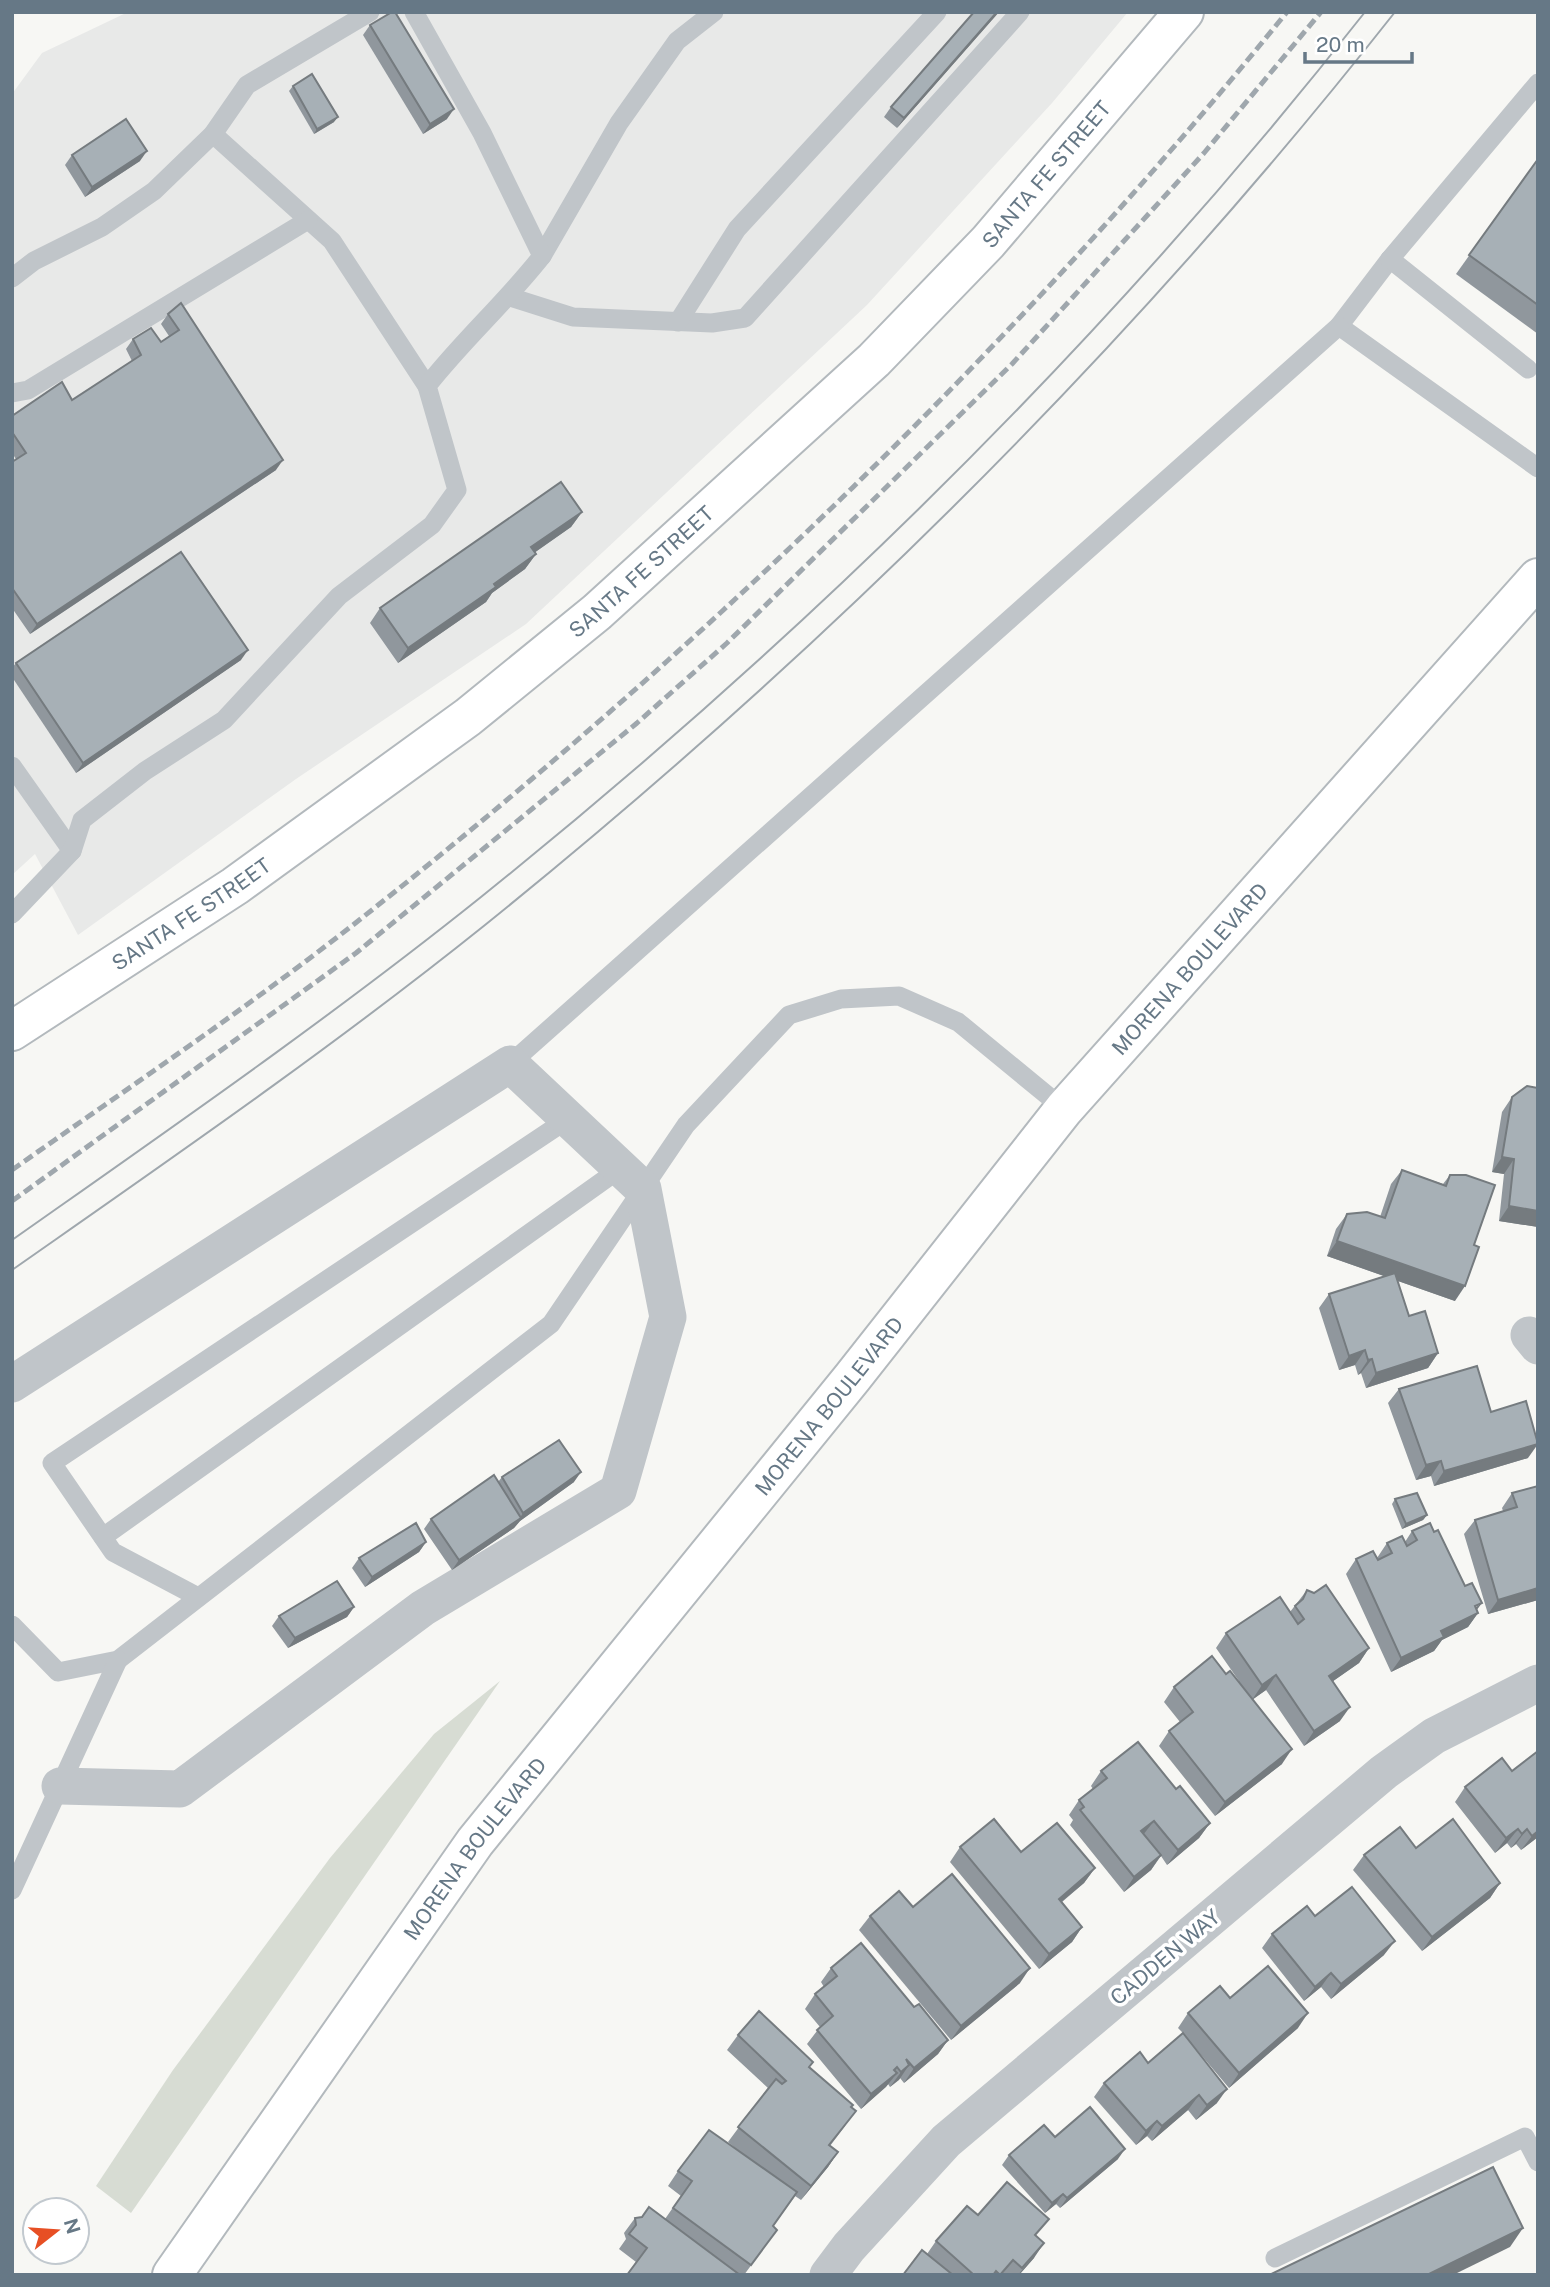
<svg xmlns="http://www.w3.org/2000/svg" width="1550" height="2287" viewBox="0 0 1550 2287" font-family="'Public Sans',sans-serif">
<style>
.built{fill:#e8e9e8}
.green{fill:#d7dcd3}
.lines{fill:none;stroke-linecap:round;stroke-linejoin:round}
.secondary-casing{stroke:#b3b9bd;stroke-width:42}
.lane{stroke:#c0c5c9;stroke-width:19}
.street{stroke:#c0c5c9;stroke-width:37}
.secondary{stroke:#fff;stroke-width:38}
.tram{stroke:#9fa7ad;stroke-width:2}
.rail{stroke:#9fa7ad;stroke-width:5;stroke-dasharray:10 5;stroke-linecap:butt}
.wall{fill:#90979d}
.shaded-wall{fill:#757b7f}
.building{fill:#a7b0b6;stroke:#757b7f;stroke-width:2}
.labels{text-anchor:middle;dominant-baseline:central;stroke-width:7;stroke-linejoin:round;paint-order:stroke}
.street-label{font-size:21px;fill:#667886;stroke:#fff}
</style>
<rect width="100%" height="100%" fill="#f7f7f4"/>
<path class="built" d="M 128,12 L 1128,12 L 1052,103 L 867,305 L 526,624 L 296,779 L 78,935 L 35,854 L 12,875 L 12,94 L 42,53 Z"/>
<path class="green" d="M 500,1681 L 131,2213 L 96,2186 L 173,2070 L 330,1858 L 434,1734 Z"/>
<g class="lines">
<defs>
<g id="secondary">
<path id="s1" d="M 12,1031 L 235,886 L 468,717 L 597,612 L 874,360 L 988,242 L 1184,12"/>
<path id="s2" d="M 172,2275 L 475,1842 L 852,1378 L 1064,1109 L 1538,578"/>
</g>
</defs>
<use href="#secondary" class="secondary-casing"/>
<g class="lane">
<path d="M 213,134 L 332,241 L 427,386"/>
<path d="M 542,256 L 619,123 L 677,41 L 714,12"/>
<path d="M 1390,259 L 1339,326 L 1538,468"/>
<path d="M 12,278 L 34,261 L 102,227 L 154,191 L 213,134 L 247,85 L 370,12"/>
<path d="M 510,297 L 573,317 L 712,323 L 745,318 L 1020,12"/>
<path d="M 678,322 L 737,229 L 937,12"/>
<path d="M 1528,369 L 1390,259 L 1538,83"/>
<path d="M 12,393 L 28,390 L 308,220"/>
<path d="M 12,766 L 72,851"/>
<path d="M 12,914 L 72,851 L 82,820 L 145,771 L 224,720 L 339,596 L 432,525 L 457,490 L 427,386 C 463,340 506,302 542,256 L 482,133 L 414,12"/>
<path d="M 510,1064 L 1339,326"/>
<path d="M 103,1537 L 621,1168"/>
<path d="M 198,1597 L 113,1552 L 52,1463 L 568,1119"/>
<path d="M 12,1625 L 58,1672 L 118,1660 L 551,1324 L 686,1125 L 789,1015 L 841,999 L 899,996 L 958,1022 L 1064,1109"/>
<path d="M 12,1890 L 118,1660"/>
<path d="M 1275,2258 L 1525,2137 L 1538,2162"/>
</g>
<g class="street">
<path d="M 1529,1335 L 1538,1346"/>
<path d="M 12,1384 L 510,1064 L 643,1189 L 668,1317 L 618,1491 L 423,1608 L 180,1789 L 60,1786"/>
<path d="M 828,2275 L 849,2247 L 946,2141 L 1384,1772 L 1434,1736 L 1538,1683"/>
</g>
<use href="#secondary" class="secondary"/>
<g class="tram">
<path d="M 12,1240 C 171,1128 330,1018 481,897 C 806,636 1107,340 1365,12"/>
<path d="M 12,1270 C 172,1158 333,1047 485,925 C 820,655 1128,351 1395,12"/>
</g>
<g class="rail">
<path d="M 12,1170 C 128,1088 246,1009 358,921 C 699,652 1013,350 1287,12"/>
<path d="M 12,1201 L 356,953 L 637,723 L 727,643 L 1012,364 L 1204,153 L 1321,12"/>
</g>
</g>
<g class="wall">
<path d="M 999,12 L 897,128 L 884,117 L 891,107 Z"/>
<path d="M 370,25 L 447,119 L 423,134 L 363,35 Z"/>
<path d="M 293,86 L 334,122 L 314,134 L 289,91 Z"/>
<path d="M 72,155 L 140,161 L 85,197 L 65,165 Z"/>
<path d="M 1538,159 L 1538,334 L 1456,274 Z"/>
<path d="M 168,314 L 276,470 L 30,634 L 12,608 L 12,462 L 16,459 L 12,453 L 12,416 L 72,400 L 132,361 L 126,349 L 133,339 L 161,342 L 169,336 L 161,324 Z"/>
<path d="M 582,512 L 571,527 L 534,553 L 536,554 L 525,569 L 492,593 L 486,602 L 398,663 L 370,623 L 380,608 Z"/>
<path d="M 241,660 L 76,773 L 12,677 L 12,668 L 16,663 Z"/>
<path d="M 1538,1088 L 1538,1227 L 1499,1221 L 1504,1174 L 1492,1172 L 1502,1112 L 1512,1097 Z"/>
<path d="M 1402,1170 L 1443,1184 L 1450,1175 L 1455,1301 L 1398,1281 L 1409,1316 L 1438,1353 L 1428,1368 L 1366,1388 L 1361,1373 L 1358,1375 L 1355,1365 L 1339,1370 L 1319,1308 L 1329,1294 L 1384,1276 L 1327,1256 L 1336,1229 L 1347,1214 L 1380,1217 L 1391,1184 Z"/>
<path d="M 1399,1389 L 1491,1412 L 1528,1458 L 1434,1486 L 1431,1476 L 1416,1480 L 1388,1403 Z"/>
<path d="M 502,1477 L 574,1482 L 520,1521 L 514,1528 L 452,1570 L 424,1529 L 431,1519 L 498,1482 Z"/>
<path d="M 1538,1486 L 1538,1600 L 1488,1614 L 1464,1534 L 1475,1520 L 1503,1511 L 1502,1508 L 1512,1493 Z"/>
<path d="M 1395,1499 L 1427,1515 L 1423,1520 L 1402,1529 L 1392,1504 Z"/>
<path d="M 1412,1531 L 1434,1532 L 1478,1613 L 1468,1627 L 1442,1640 L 1434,1651 L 1391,1672 L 1346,1574 L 1356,1559 L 1377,1558 L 1387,1543 L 1405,1542 Z"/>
<path d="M 426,1542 L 419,1552 L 365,1587 L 352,1568 L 359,1558 Z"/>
<path d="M 1307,1590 L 1369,1648 L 1359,1663 L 1333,1681 L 1340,1721 L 1304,1746 L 1266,1690 L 1253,1699 L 1282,1764 L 1215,1816 L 1159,1746 L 1169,1731 L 1180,1722 L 1164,1702 L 1174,1687 L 1226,1674 L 1239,1681 L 1216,1648 L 1226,1633 L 1290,1612 Z"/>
<path d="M 354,1607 L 347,1617 L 288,1648 L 272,1626 L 279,1616 Z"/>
<path d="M 1101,1771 L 1176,1789 L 1210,1823 L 1199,1838 L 1167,1865 L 1161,1856 L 1151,1870 L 1124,1892 L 1070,1825 L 1073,1820 L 1069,1815 L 1079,1800 L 1093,1789 L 1091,1786 Z"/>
<path d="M 1465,1787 L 1538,1837 L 1521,1850 L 1516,1844 L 1511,1848 L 1507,1843 L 1495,1853 L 1455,1802 Z"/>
<path d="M 960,1847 L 1095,1868 L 1084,1883 L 1062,1902 L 1082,1927 L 1072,1942 L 1039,1969 L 950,1862 Z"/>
<path d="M 1416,1848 L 1500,1883 L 1490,1898 L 1422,1951 L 1353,1870 L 1364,1855 Z"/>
<path d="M 913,1907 L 1020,1983 L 951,2040 L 859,1930 L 870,1916 Z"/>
<path d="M 1315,1916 L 1384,1955 L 1331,1999 L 1321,1987 L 1304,2001 L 1262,1948 L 1272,1934 Z"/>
<path d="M 831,1968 L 914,2007 L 948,2040 L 938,2054 L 904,2083 L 900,2078 L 890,2087 L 888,2084 L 861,2109 L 807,2044 L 820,2027 L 805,2009 L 815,1994 L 824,1987 L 821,1982 Z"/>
<path d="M 1230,1998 L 1298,2028 L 1229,2088 L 1191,2043 L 1217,2103 L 1196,2120 L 1188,2110 L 1152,2141 L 1147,2136 L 1136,2145 L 1094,2097 L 1104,2083 L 1148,2063 L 1183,2033 L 1178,2028 L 1188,2013 Z"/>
<path d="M 738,2035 L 809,2067 L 852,2108 L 845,2126 L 830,2146 L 838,2152 L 828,2167 L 801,2200 L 795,2196 L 773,2226 L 777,2230 L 744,2275 L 627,2275 L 636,2262 L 619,2249 L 626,2239 L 624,2233 L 635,2218 L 665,2219 L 681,2196 L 668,2186 L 678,2171 L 739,2151 L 728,2142 L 768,2088 L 727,2050 Z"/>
<path d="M 1055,2137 L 1118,2159 L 1060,2208 L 1056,2204 L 1045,2213 L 1002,2165 L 1009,2155 Z"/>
<path d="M 978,2215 L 1037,2236 L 1034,2258 L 1019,2275 L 903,2275 L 927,2254 L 936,2241 Z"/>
</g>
<g class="shaded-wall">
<path d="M 997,12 L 999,12 L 897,128 L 904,118 Z"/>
<path d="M 454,109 L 447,119 L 423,134 L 430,124 Z"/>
<path d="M 338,117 L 334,122 L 314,134 L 317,129 Z"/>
<path d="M 147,151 L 140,161 L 85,197 L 92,187 Z"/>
<path d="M 283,460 L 276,470 L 30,634 L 37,624 Z"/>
<path d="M 582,512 L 571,527 L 521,562 L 531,547 Z"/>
<path d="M 536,554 L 525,569 L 492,593 L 486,602 L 398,663 L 408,648 L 494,584 Z"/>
<path d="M 248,650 L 241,660 L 76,773 L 83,763 Z"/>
<path d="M 1502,1157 L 1514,1159 L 1504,1174 L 1492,1172 Z"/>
<path d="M 1509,1206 L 1538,1211 L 1538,1227 L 1499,1221 Z"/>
<path d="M 1337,1241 L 1465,1286 L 1455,1301 L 1327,1256 Z"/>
<path d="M 1365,1350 L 1355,1365 L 1339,1370 L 1349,1356 Z"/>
<path d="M 1438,1353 L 1428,1368 L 1366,1388 L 1376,1373 Z"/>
<path d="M 1372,1359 L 1361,1373 L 1358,1375 L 1368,1360 Z"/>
<path d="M 1538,1444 L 1528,1458 L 1434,1486 L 1444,1471 Z"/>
<path d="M 1441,1461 L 1431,1476 L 1416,1480 L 1426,1465 Z"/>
<path d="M 581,1472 L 574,1482 L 520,1521 L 514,1528 L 452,1570 L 459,1560 L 518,1521 L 523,1513 Z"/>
<path d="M 1427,1515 L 1423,1520 L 1402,1529 L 1406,1524 Z"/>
<path d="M 426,1542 L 419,1552 L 365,1587 L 372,1577 Z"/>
<path d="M 1538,1588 L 1538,1600 L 1488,1614 L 1498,1600 Z"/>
<path d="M 1482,1603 L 1473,1615 L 1478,1613 L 1468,1627 L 1442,1640 L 1434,1651 L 1391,1672 L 1401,1658 Z"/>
<path d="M 354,1607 L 347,1617 L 288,1648 L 295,1638 Z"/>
<path d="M 1369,1648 L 1359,1663 L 1319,1691 L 1329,1676 Z"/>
<path d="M 1276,1675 L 1266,1690 L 1252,1700 L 1262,1685 Z"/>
<path d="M 1350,1707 L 1340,1721 L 1304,1746 L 1314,1731 Z"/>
<path d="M 1292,1749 L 1282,1764 L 1215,1816 L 1225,1802 Z"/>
<path d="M 1154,1821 L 1143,1835 L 1141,1831 Z"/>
<path d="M 1210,1823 L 1199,1838 L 1167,1865 L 1178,1850 Z"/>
<path d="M 1518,1829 L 1507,1843 L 1495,1853 L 1506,1838 Z"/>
<path d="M 1527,1829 L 1516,1844 L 1511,1848 L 1522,1834 Z"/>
<path d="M 1538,1831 L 1538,1837 L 1521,1850 L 1532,1836 Z"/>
<path d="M 1161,1855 L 1151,1870 L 1124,1892 L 1134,1877 Z"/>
<path d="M 1095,1868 L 1084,1883 L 1048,1913 L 1059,1899 Z"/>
<path d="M 1500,1883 L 1490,1898 L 1422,1951 L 1432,1937 Z"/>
<path d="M 1082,1927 L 1072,1942 L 1039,1969 L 1049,1954 Z"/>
<path d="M 1395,1941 L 1384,1955 L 1331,1999 L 1341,1984 Z"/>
<path d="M 1030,1968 L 1020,1983 L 951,2040 L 961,2026 Z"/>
<path d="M 1331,1973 L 1321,1987 L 1304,2001 L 1315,1987 Z"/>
<path d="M 1308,2013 L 1298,2028 L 1229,2088 L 1239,2073 Z"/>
<path d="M 948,2040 L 938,2054 L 904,2083 L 914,2068 Z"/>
<path d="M 909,2065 L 899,2080 L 890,2087 L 901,2072 Z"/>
<path d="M 897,2067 L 888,2080 L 897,2073 L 886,2087 L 861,2109 L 871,2094 Z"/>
<path d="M 1227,2089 L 1217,2103 L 1196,2120 L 1207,2105 Z"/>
<path d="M 1199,2095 L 1188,2110 L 1152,2141 L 1162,2126 Z"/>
<path d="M 1157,2121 L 1147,2136 L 1136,2145 L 1146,2131 Z"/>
<path d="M 1125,2149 L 1118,2159 L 1060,2208 L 1067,2198 Z"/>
<path d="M 838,2152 L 828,2167 L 801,2200 L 811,2186 Z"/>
<path d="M 1063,2194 L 1056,2204 L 1045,2213 L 1052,2203 Z"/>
<path d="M 1523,2228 L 1510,2247 L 1453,2275 L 1427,2275 Z"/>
<path d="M 1044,2243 L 1034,2258 L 1019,2275 L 1018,2275 Z"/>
</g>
<g class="building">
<path d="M 392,12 L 395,12 L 454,109 L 430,124 L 370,25 Z"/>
<path d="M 974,12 L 997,12 L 904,118 L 891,107 Z"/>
<path d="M 312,74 L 338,117 L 317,129 L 293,86 Z"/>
<path d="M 126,119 L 147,151 L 92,187 L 72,155 Z"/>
<path d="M 1538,159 L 1538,305 L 1469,255 Z"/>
<path d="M 181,303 L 283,460 L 37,624 L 12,588 L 12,462 L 26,453 L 12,432 L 12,416 L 62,382 L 72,400 L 141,355 L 133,339 L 151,328 L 161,342 L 179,330 L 168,314 Z"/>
<path d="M 561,482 L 582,512 L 531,547 L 536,554 L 494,584 L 496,587 L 408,648 L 380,608 Z"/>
<path d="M 181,552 L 248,650 L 83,763 L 16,663 Z"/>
<path d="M 1527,1086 L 1538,1088 L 1538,1211 L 1509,1206 L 1514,1159 L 1502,1157 L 1512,1097 Z"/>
<path d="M 1402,1170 L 1446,1186 L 1450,1175 L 1466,1175 L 1495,1185 L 1474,1245 L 1479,1247 L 1465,1286 L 1337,1241 L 1347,1214 L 1367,1212 L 1385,1218 Z"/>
<path d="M 1395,1273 L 1409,1316 L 1425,1311 L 1438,1353 L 1376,1373 L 1372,1359 L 1368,1360 L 1365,1350 L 1349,1356 L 1329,1294 Z"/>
<path d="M 1477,1366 L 1491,1412 L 1526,1401 L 1538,1444 L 1444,1471 L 1441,1461 L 1426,1465 L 1399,1389 Z"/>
<path d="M 559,1440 L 581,1472 L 523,1513 L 502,1477 Z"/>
<path d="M 494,1475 L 521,1518 L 459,1560 L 431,1519 Z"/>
<path d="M 1538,1486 L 1538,1588 L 1498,1600 L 1475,1520 L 1517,1507 L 1512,1493 Z"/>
<path d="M 1417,1493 L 1427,1515 L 1406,1524 L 1395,1499 Z"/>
<path d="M 416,1523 L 426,1542 L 372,1577 L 359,1558 Z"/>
<path d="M 1430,1523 L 1434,1532 L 1438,1530 L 1465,1586 L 1472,1583 L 1482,1603 L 1475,1606 L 1478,1613 L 1441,1631 L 1444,1637 L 1401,1658 L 1356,1559 L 1373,1551 L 1378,1560 L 1392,1553 L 1387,1543 L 1402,1536 L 1407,1546 L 1417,1540 L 1412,1531 Z"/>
<path d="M 337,1581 L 354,1607 L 295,1638 L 279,1616 Z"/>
<path d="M 1326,1585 L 1369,1648 L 1329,1676 L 1350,1707 L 1314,1731 L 1276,1675 L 1262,1685 L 1226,1633 L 1280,1597 L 1298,1624 L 1304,1619 L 1295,1606 L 1303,1599 L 1307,1590 L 1314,1593 Z"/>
<path d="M 1212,1656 L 1226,1674 L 1230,1671 L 1292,1749 L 1225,1802 L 1169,1731 L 1193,1712 L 1174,1687 Z"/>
<path d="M 1138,1742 L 1176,1789 L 1180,1786 L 1210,1823 L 1178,1850 L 1154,1821 L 1141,1831 L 1161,1855 L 1134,1877 L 1080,1810 L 1084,1807 L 1079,1800 L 1107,1778 L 1101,1771 Z"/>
<path d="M 1538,1751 L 1538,1831 L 1532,1836 L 1527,1829 L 1522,1834 L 1518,1829 L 1506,1838 L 1465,1787 L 1502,1758 L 1512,1771 Z"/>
<path d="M 994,1819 L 1021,1852 L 1057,1823 L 1095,1868 L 1059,1899 L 1082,1927 L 1049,1954 L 960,1847 Z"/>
<path d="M 1453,1819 L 1500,1883 L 1432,1937 L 1364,1855 L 1400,1827 L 1416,1848 Z"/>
<path d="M 952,1874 L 1030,1968 L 961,2026 L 870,1916 L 899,1891 L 913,1907 Z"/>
<path d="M 1352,1887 L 1395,1941 L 1341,1984 L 1331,1973 L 1315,1987 L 1272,1934 L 1307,1906 L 1315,1916 Z"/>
<path d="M 861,1943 L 914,2007 L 919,2004 L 948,2040 L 914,2068 L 906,2059 L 909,2065 L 901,2072 L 897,2067 L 894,2070 L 897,2073 L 871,2094 L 817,2030 L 833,2016 L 815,1994 L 837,1976 L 831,1968 Z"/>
<path d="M 1268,1966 L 1308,2013 L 1239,2073 L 1188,2013 L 1220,1986 L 1230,1998 Z"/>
<path d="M 759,2011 L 813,2062 L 809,2067 L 853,2105 L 851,2107 L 856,2111 L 829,2145 L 838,2152 L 811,2186 L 738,2127 L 776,2079 L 782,2084 L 786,2081 L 738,2035 Z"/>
<path d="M 1183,2033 L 1227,2089 L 1207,2105 L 1199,2095 L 1162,2126 L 1157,2121 L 1146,2131 L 1104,2083 L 1140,2052 L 1148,2063 Z"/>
<path d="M 1090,2107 L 1125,2149 L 1067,2198 L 1063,2194 L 1052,2203 L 1009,2155 L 1044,2125 L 1055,2137 Z"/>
<path d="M 709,2130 L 797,2192 L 773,2226 L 777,2230 L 751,2265 L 673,2208 L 692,2181 L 678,2171 Z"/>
<path d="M 1493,2167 L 1523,2228 L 1427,2275 L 1269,2275 Z"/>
<path d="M 1007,2182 L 1049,2219 L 1035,2235 L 1044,2243 L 1022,2268 L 1013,2260 L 1000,2275 L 996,2271 L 993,2275 L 974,2275 L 936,2241 L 967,2206 L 978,2215 Z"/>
<path d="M 649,2207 L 740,2275 L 627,2275 L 647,2248 L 629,2234 L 636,2225 L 635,2218 L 642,2217 Z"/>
<path d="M 922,2250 L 953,2275 L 903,2275 Z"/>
</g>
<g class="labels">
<g class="street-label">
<text stroke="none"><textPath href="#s1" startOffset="1348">SANTA FE STREET</textPath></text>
<text stroke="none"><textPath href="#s1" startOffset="780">SANTA FE STREET</textPath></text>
<text stroke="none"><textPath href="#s1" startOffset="214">SANTA FE STREET</textPath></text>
<text stroke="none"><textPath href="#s2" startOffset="1657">MORENA BOULEVARD</textPath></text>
<text stroke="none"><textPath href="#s2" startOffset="1090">MORENA BOULEVARD</textPath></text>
<text stroke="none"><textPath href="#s2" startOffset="523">MORENA BOULEVARD</textPath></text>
<text transform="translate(1165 1957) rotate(-40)">CADDEN WAY</text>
</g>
</g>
<rect width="1550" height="2287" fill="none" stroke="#667886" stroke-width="28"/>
<g transform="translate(56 2231) rotate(73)"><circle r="33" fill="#ffffff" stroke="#c2c9cf" stroke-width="2"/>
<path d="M0-5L12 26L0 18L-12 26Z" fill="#e74f24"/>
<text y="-10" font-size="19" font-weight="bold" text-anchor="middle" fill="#667886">N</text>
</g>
<path d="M1305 52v10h107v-10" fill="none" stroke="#667886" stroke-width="3.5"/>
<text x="1316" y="52" font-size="21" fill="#667886" stroke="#ffffff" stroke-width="5" paint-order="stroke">20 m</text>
</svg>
